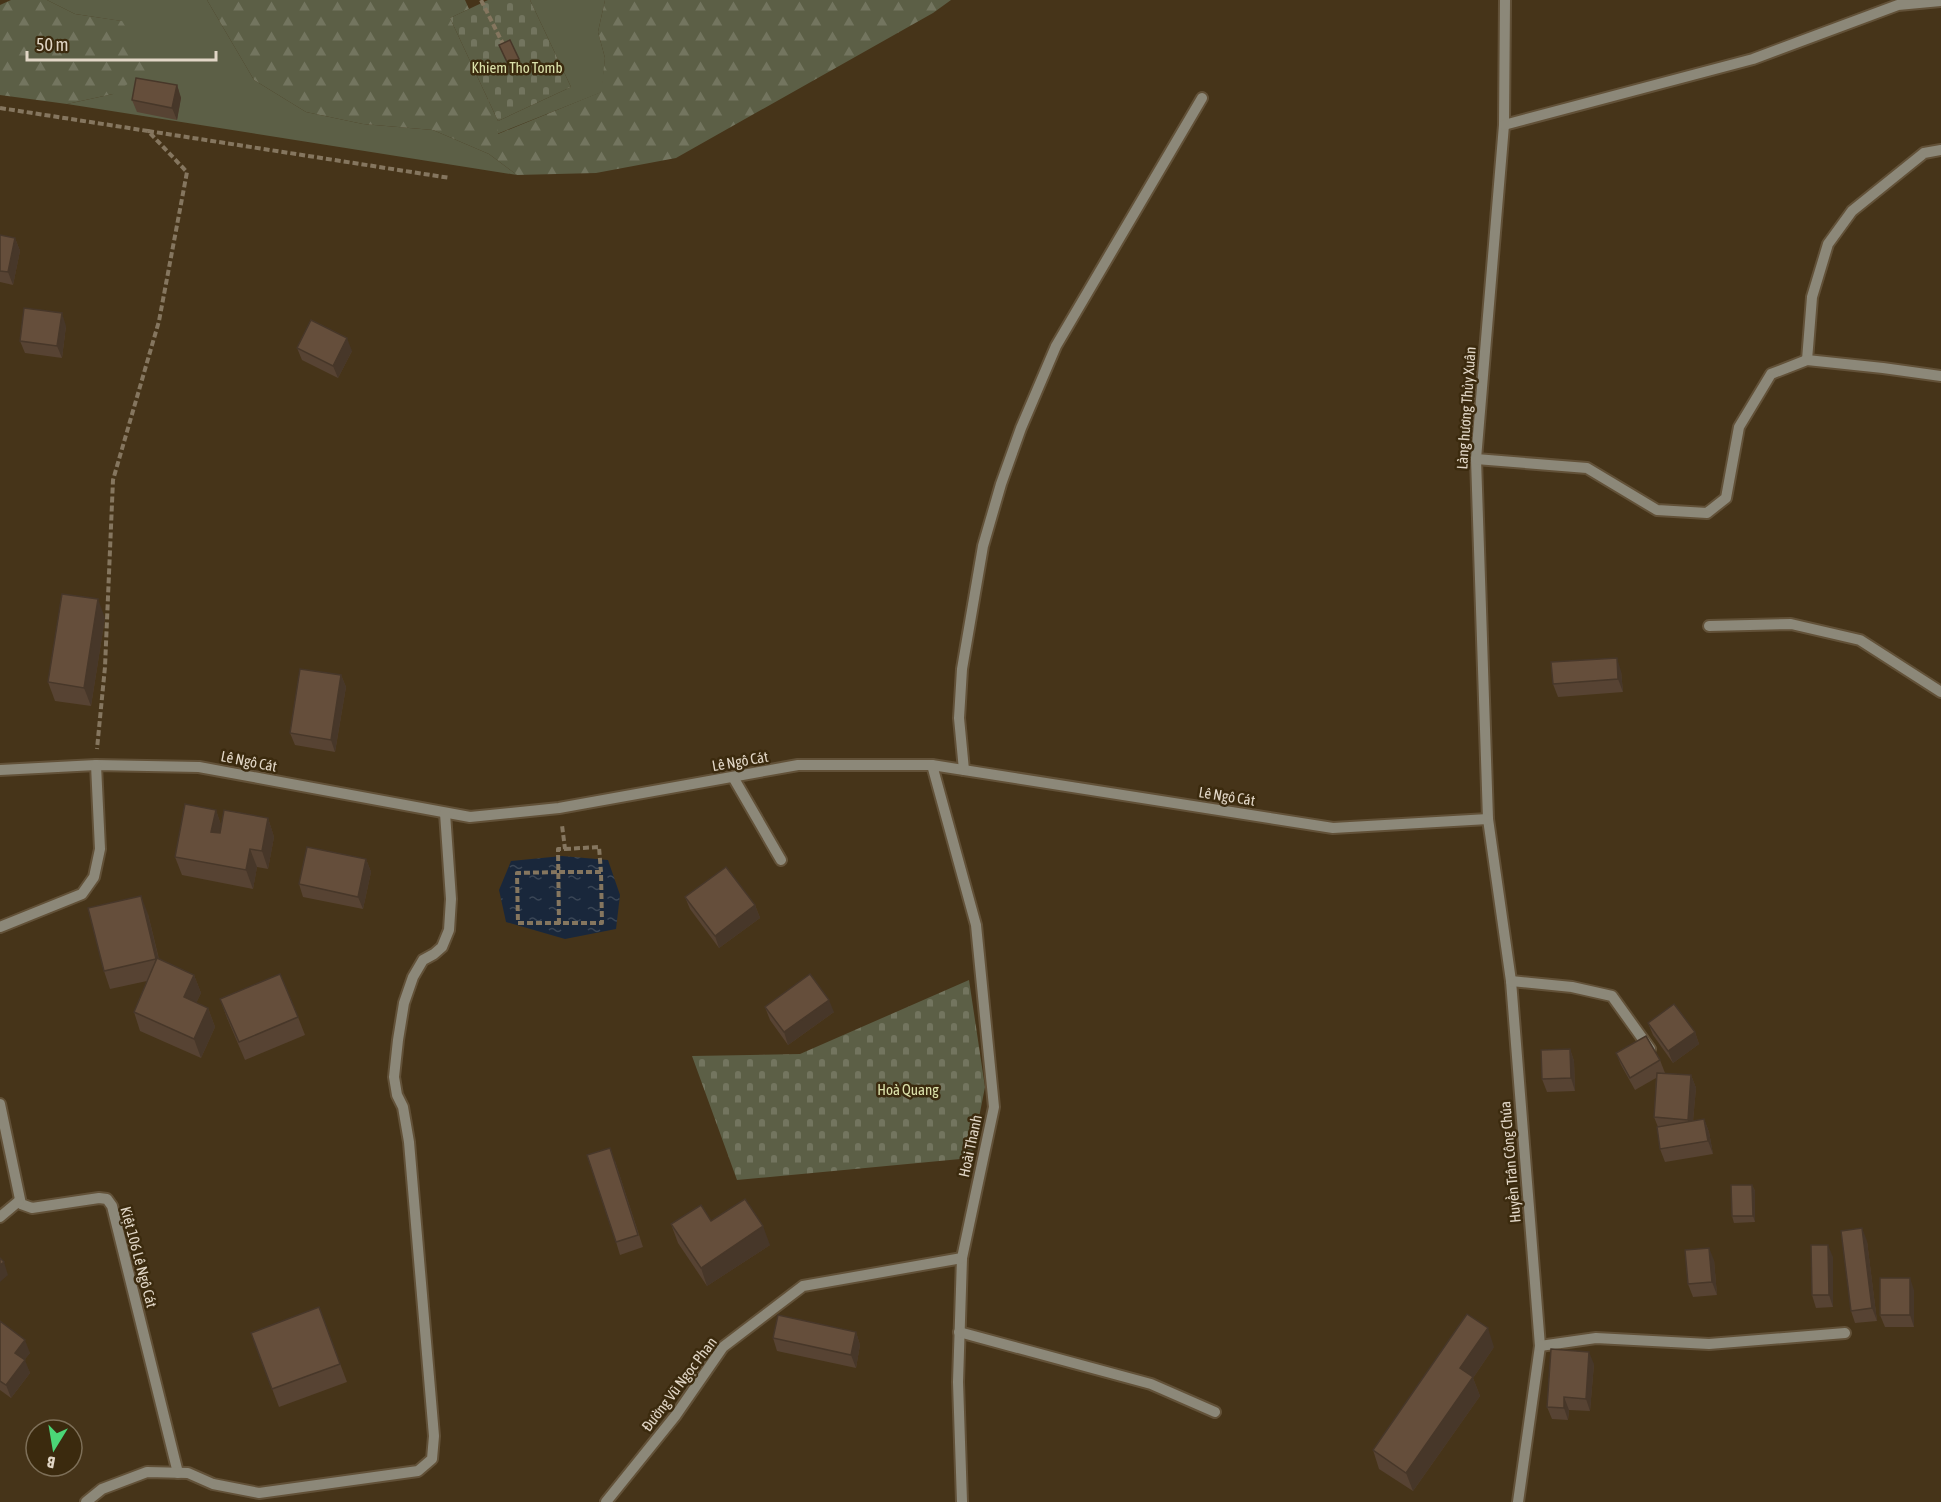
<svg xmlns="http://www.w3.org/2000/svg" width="1941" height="1502" viewBox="0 0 1941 1502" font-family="'Asap Condensed',sans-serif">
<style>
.grass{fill:#5c5f46}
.forest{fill:url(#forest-firs)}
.cemetery{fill:url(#cemetery-stones)}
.water{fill:url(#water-ripples)}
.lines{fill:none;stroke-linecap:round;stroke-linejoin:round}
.minor-casing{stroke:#625138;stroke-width:14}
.path{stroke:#85765f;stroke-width:4;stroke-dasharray:6 3;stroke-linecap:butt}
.minor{stroke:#8c8879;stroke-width:10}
.wall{fill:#574333}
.shaded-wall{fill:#473729}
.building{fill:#654e3b;stroke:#473729;stroke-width:1.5}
.labels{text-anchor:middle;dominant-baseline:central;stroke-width:5;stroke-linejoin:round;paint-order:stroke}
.park-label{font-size:15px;fill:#dce2ab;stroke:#3b2a0e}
.street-label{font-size:15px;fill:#e1d6c6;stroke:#3b2a0e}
</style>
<defs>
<pattern id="forest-firs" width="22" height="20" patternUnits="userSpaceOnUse" patternTransform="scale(1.5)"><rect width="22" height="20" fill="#5c5f46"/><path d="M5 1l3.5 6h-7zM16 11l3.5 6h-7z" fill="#73755f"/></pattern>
<pattern id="cemetery-stones" width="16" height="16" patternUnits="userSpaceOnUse" patternTransform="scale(1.5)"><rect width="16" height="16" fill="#5c5f46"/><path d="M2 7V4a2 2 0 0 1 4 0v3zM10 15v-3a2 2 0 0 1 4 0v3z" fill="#73755f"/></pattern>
<pattern id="water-ripples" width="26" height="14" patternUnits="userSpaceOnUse" patternTransform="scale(1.5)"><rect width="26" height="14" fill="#19273b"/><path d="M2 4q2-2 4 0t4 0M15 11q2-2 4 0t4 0" fill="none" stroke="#3a4656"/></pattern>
</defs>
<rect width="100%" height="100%" fill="#463419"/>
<g class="grass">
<path d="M 47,0 L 207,0 L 254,80 L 306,112 L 363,124 L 433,130 L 489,154 L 517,175 L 67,104 L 113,94 L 121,21 L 75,14 Z"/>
<path d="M 530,0 L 605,0 L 598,32 L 605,58 L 602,92 L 497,134 L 498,121 L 571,87 Z"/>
</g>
<g class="forest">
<path d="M 11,0 L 47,0 L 75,14 L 122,21 L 151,68 L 113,94 L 67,104 L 0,95 L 0,5 Z"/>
<path d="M 207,0 L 465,0 L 469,9 L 450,18 L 498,121 L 498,134 L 601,92 L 605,58 L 598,32 L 605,0 L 951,0 L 933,13 L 676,158 L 596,173 L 517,175 L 489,154 L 433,130 L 363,124 L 306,112 L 254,80 Z"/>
</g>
<g class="cemetery">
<path d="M 488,0 L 530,0 L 571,87 L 498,121 L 450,18 Z"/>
<path d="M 969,980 L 985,1087 L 971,1158 L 737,1180 L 692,1056 L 800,1054 Z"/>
</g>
<path class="water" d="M 562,856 L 608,860 L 620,895 L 616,929 L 565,939 L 506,922 L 499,890 L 511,861 Z"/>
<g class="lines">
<defs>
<g id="minor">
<path d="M 1505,0 L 1504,125 L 1476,459 L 1488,819 L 1511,981 L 1540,1346 L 1518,1502"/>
<path d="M 1504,125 L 1753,59 L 1898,5 L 1941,1"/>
<path d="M 1807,360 L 1812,297 L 1828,244 L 1852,211 L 1924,153 L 1941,150"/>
<path d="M 1476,459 L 1587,468 L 1657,510 L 1707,513 L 1726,498 L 1739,427 L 1771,374 L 1807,360 L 1883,368 L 1941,376"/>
<path d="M 1709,626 L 1791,624 L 1860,640 L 1941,692"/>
<path d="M 932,765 L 976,925 L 994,1107 L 962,1258 L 958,1382 L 962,1502"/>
<path d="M 0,770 L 96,765 L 199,767 L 470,817 L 559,808 L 798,765 L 932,765 L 1333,828 L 1488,819"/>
<path d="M 964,770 L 959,718 L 962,669 L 983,546 L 1001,484 L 1021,428 L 1056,346 L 1202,98"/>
<path d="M 733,777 L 781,860"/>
<path d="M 0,927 L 82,894 L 94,877 L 100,849 L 96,765"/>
<path d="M 1511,981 L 1572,987 L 1612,996 L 1650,1049"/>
<path d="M 0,1104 L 21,1204 L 32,1208 L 99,1198 L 107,1199 L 112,1206 L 178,1473"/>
<path d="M 0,1217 L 19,1201"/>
<path d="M 959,1332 L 1151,1384 L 1215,1412"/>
<path d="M 1540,1346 L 1596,1338 L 1709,1344 L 1845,1333"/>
<path d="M 86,1502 L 102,1489 L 147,1472 L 188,1473 L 213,1484 L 259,1493 L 418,1471 L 432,1459 L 434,1436 L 409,1142 L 403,1107 L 397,1095 L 394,1077 L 398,1040 L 404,1003 L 413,977 L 423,960 L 434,954 L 442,947 L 449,930 L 451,899 L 445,813"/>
<path d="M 606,1502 L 676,1415 L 723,1347 L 803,1286 L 962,1258"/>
</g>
</defs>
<use href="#minor" class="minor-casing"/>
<g class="path">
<path d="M 481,0 L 505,48"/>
<path d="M 0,108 L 148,131 L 187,172 L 159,321 L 113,480 L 105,667 L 97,749"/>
<path d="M 148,131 L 450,178"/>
<path d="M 565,849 L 599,847 L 601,872"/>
<path d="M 559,872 L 601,872 L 602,923 L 518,923 L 517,873 Z"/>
<path d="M 559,924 L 558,849 L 565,849 L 562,825"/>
</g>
<use href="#minor" class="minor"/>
</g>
<g class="wall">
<path d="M 499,45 L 519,59 L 521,66 L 510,70 Z"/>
<path d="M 177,85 L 181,98 L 177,120 L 137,112 L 132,100 Z"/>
<path d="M 0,235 L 15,238 L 20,251 L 13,285 L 0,282 Z"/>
<path d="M 66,326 L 62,358 L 25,353 L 20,341 Z"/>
<path d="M 297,348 L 352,351 L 338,378 L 302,360 Z"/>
<path d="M 105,618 L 91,706 L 55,701 L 48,682 Z"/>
<path d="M 1621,671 L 1623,692 L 1558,697 L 1553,684 Z"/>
<path d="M 341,675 L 346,687 L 335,752 L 295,745 L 290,733 Z"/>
<path d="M 216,810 L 221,825 L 268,818 L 274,837 L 268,869 L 257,867 L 253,889 L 182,875 L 175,857 Z"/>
<path d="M 366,859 L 371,872 L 363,909 L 303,897 L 299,884 Z"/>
<path d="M 685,897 L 755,905 L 760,918 L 719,948 L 690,909 Z"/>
<path d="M 148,914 L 159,959 L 194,975 L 201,993 L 196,1003 L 208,1008 L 215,1027 L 201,1058 L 140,1031 L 134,1012 L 147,981 L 110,989 L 104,971 Z"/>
<path d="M 220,999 L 298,1017 L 305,1035 L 245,1060 L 227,1018 Z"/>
<path d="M 765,1007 L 834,1012 L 788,1045 L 770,1020 Z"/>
<path d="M 1648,1023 L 1695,1032 L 1699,1044 L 1673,1063 L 1653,1035 Z"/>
<path d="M 1570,1049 L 1574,1061 L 1575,1091 L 1547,1092 L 1542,1079 Z"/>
<path d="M 1616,1053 L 1660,1060 L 1665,1073 L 1664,1073 L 1691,1075 L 1696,1088 L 1693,1121 L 1704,1119 L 1709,1132 L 1713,1154 L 1665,1162 L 1660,1149 L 1658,1127 L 1654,1117 L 1656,1078 L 1635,1090 L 1621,1065 Z"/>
<path d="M 615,1161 L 643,1247 L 620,1255 L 616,1242 Z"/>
<path d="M 1752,1185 L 1755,1191 L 1755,1222 L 1734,1223 L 1732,1216 Z"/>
<path d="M 711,1221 L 770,1245 L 707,1286 L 678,1243 L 671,1224 Z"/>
<path d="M 1867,1241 L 1877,1321 L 1855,1323 L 1851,1311 Z"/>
<path d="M 1833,1257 L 1833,1307 L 1816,1308 L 1812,1295 Z"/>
<path d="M 1714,1260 L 1717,1295 L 1693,1297 L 1688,1284 Z"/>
<path d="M 1914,1290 L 1914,1327 L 1885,1327 L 1880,1315 Z"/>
<path d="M 319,1307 L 347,1382 L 279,1407 L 251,1333 Z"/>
<path d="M 0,1321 L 30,1353 L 24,1360 L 30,1373 L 11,1398 L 0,1390 Z"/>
<path d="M 856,1332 L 860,1345 L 856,1368 L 777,1351 L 773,1338 Z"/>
<path d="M 1494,1347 L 1473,1378 L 1480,1396 L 1413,1491 L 1379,1469 L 1373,1450 Z"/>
<path d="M 1594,1364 L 1590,1411 L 1569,1410 L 1568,1420 L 1552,1419 L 1547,1407 Z"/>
</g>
<g class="shaded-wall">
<path d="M 177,85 L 181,98 L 177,120 L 172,108 Z"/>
<path d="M 15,238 L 20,251 L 13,285 L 8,272 Z"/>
<path d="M 62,313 L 66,326 L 62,358 L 57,346 Z"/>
<path d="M 347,338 L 352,351 L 338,378 L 333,366 Z"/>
<path d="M 98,599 L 105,618 L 91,706 L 84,688 Z"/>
<path d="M 1617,658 L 1621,671 L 1623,692 L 1618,679 Z"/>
<path d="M 341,675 L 346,687 L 335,752 L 331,740 Z"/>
<path d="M 216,810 L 222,828 L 218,850 L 211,832 Z"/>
<path d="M 268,818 L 274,837 L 268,869 L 262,851 Z"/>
<path d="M 250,849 L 257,867 L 253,889 L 246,870 Z"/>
<path d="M 366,859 L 371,872 L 363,909 L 358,897 Z"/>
<path d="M 141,896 L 148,914 L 163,977 L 156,959 Z"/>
<path d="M 755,905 L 760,918 L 719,948 L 715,936 Z"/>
<path d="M 194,975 L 201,993 L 190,1016 L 184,997 Z"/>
<path d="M 829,1000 L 834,1012 L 788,1045 L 784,1032 Z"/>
<path d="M 208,1008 L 215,1027 L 201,1058 L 194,1039 Z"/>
<path d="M 1695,1032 L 1699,1044 L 1673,1063 L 1668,1051 Z"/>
<path d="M 1570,1049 L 1574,1061 L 1575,1091 L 1571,1078 Z"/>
<path d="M 1691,1075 L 1696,1088 L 1692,1132 L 1688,1120 Z"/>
<path d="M 1704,1119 L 1709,1132 L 1713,1154 L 1708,1141 Z"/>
<path d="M 1752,1185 L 1755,1191 L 1755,1222 L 1753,1216 Z"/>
<path d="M 763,1226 L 770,1245 L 707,1286 L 701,1268 Z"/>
<path d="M 1862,1228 L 1867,1241 L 1877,1321 L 1872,1308 Z"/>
<path d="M 1828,1245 L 1833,1257 L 1833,1307 L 1829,1295 Z"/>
<path d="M 1709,1248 L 1714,1260 L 1717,1295 L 1712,1282 Z"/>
<path d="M 4,1262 L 8,1275 L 0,1282 L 0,1265 Z"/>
<path d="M 1910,1278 L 1914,1290 L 1914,1327 L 1910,1315 Z"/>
<path d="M 1488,1328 L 1494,1347 L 1473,1378 L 1480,1396 L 1413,1491 L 1406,1473 L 1460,1368 Z"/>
<path d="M 856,1332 L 860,1345 L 856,1368 L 851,1355 Z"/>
<path d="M 25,1340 L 30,1353 L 20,1366 L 15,1353 Z"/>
<path d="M 1589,1352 L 1594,1364 L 1590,1411 L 1586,1399 Z"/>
<path d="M 25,1360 L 30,1373 L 11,1398 L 6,1385 Z"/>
<path d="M 1564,1397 L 1569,1410 L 1568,1420 L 1564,1408 Z"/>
</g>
<g class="building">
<path d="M 510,40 L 519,59 L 508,64 L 499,45 Z"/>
<path d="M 136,78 L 177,85 L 172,108 L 132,100 Z"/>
<path d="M 0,235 L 15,238 L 8,272 L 0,271 Z"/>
<path d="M 24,308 L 62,313 L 57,346 L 20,341 Z"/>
<path d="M 311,320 L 347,338 L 333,366 L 297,348 Z"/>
<path d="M 62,594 L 98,599 L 84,688 L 48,682 Z"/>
<path d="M 1617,658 L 1618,679 L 1553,684 L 1551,662 Z"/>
<path d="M 300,669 L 341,675 L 331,740 L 290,733 Z"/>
<path d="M 185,804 L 216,810 L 211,832 L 220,833 L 224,810 L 268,818 L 262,851 L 250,849 L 246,870 L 175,857 Z"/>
<path d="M 307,847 L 366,859 L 358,897 L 299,884 Z"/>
<path d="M 726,867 L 755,905 L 715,936 L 685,897 Z"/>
<path d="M 141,896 L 156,959 L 104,971 L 88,908 Z"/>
<path d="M 157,958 L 194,975 L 184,997 L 208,1008 L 194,1039 L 134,1012 Z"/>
<path d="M 280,974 L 298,1017 L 239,1042 L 220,999 Z"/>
<path d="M 810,974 L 829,1000 L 784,1032 L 765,1007 Z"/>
<path d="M 1674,1004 L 1695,1032 L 1668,1051 L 1648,1023 Z"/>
<path d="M 1646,1036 L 1660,1060 L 1630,1078 L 1616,1053 Z"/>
<path d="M 1570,1049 L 1571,1078 L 1542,1079 L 1541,1050 Z"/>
<path d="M 1657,1073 L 1691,1075 L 1688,1120 L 1654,1117 Z"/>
<path d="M 1704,1119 L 1708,1141 L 1660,1149 L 1657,1127 Z"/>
<path d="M 610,1148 L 638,1235 L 616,1242 L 587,1155 Z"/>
<path d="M 1731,1185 L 1752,1185 L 1753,1216 L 1732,1216 Z"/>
<path d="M 745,1199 L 763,1226 L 701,1268 L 671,1224 L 701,1205 L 711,1221 Z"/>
<path d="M 1862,1228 L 1872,1308 L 1851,1311 L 1841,1231 Z"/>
<path d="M 1811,1245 L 1828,1245 L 1829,1295 L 1812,1295 Z"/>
<path d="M 1709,1248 L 1712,1282 L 1688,1284 L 1685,1250 Z"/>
<path d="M 0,1258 L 4,1262 L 0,1265 Z"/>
<rect x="1880" y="1278" width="30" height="37"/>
<path d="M 319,1307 L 340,1364 L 272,1389 L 251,1333 Z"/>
<path d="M 1467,1314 L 1488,1328 L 1460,1368 L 1473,1377 L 1406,1473 L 1373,1450 Z"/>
<path d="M 778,1315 L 856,1332 L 851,1355 L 773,1338 Z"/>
<path d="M 0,1321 L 25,1340 L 15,1353 L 25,1360 L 6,1385 L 0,1381 Z"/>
<path d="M 1551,1349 L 1589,1352 L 1586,1399 L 1564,1397 L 1564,1408 L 1547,1407 Z"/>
</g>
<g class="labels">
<g class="park-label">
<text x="517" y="67">Khiem Tho Tomb</text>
<text x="908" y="1089">Hoà Quang</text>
</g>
<g class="street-label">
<text transform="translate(1466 408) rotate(-86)">Làng hương Thủy Xuân</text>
<text transform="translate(249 761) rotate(11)">Lê Ngô Cát</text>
<text transform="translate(740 761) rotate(-10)">Lê Ngô Cát</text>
<text transform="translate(1227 796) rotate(9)">Lê Ngô Cát</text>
<text transform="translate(970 1146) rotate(-78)">Hoài Thanh</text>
<text transform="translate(1510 1162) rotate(-95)">Huyền Trân Công Chúa</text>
<text transform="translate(139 1257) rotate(75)">Kiệt 106 Lê Ngô Cát</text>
<text transform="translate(679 1384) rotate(-53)">Đường Vũ Ngọc Phan</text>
</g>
</g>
<g transform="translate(54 1448) rotate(191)"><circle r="28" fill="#3b2a0e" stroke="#7d6f58" stroke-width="1.5"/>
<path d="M0-4.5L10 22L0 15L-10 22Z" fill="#4bd677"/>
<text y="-9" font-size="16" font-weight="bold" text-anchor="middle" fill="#e1d6c6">B</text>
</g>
<path d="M27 51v9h189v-9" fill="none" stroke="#e1d6c6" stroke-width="3"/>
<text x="36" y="51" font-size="18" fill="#e1d6c6" stroke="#3b2a0e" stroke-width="4.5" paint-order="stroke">50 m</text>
</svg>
